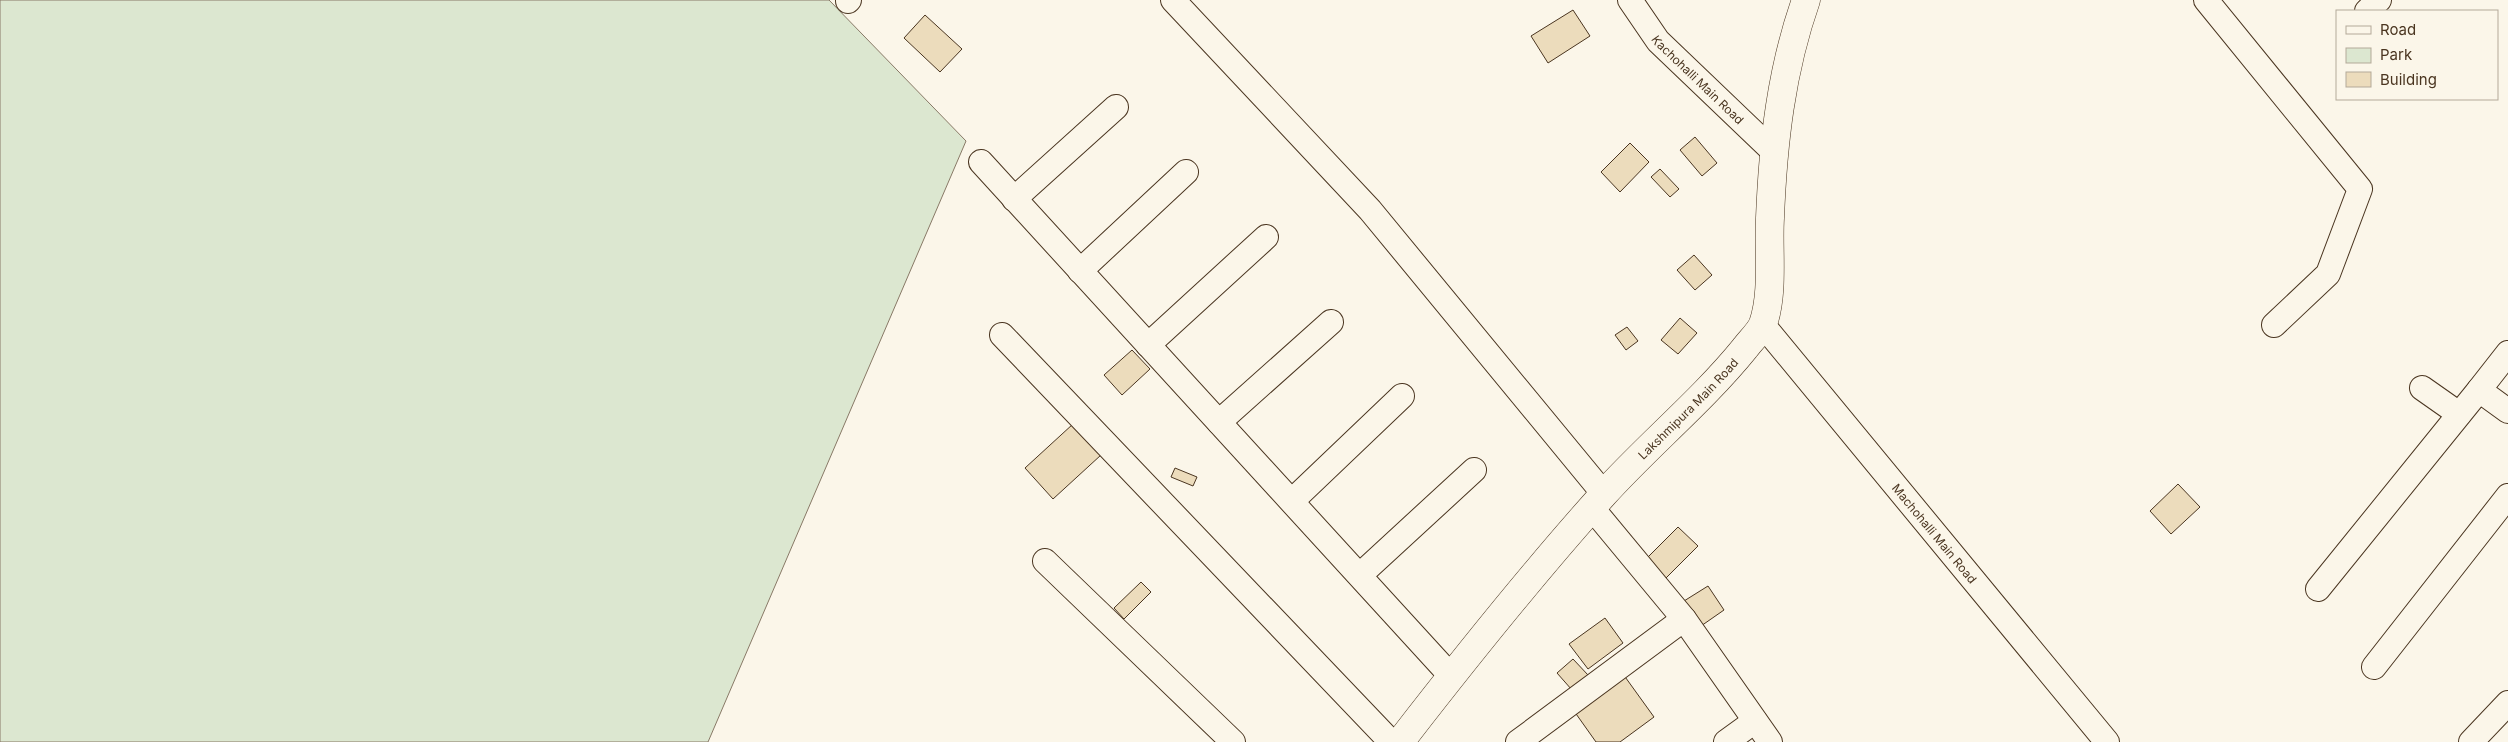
<svg xmlns="http://www.w3.org/2000/svg" width="2508" height="742" viewBox="0 0 2508 742" font-family="Inter,sans-serif">
<style>
.green{fill:#dce7d0;stroke:#887966}
.building{fill:#ecdcbc;stroke:#4a3520}
.lines{fill:none;stroke-linecap:round;stroke-linejoin:round}
.minor-casing{stroke:#4a3520;stroke-width:26}
.major-casing{stroke:#4a3520;stroke-width:29}
.minor{stroke:#fbf6e9;stroke-width:24}
.major{stroke:#fbf6e9;stroke-width:28}
.labels{text-anchor:middle;dominant-baseline:central;stroke-width:4;stroke-linejoin:round;paint-order:stroke}
.street-label{font-size:12px;fill:#4a3520;stroke:#fbf6e9}
</style>
<rect width="100%" height="100%" fill="#fbf6e9"/>
<path class="green" d="M 0,0 L 829,0 L 966,141 L 708,742 L 0,742 Z"/>
<g class="building">
<path d="M 1573,10 L 1590,36 L 1548,63 L 1531,36 Z"/>
<path d="M 925,15 L 962,49 L 940,72 L 904,38 Z"/>
<path d="M 1695,137 L 1717,163 L 1702,176 L 1680,150 Z"/>
<path d="M 1630,143 L 1649,162 L 1620,192 L 1601,172 Z"/>
<path d="M 1660,169 L 1679,189 L 1670,197 L 1651,177 Z"/>
<path d="M 1694,255 L 1712,275 L 1695,290 L 1677,270 Z"/>
<path d="M 1680,318 L 1697,333 L 1678,354 L 1661,340 Z"/>
<path d="M 1627,327 L 1638,341 L 1626,350 L 1615,335 Z"/>
<path d="M 1132,350 L 1150,369 L 1122,395 L 1104,375 Z"/>
<path d="M 1073,424 L 1101,455 L 1053,499 L 1025,468 Z"/>
<path d="M 1175,468 L 1197,477 L 1193,486 L 1171,477 Z"/>
<path d="M 2178,484 L 2200,507 L 2171,534 L 2150,511 Z"/>
<path d="M 1678,527 L 1698,546 L 1665,579 L 1646,559 Z"/>
<path d="M 1141,582 L 1151,592 L 1124,619 L 1114,608 Z"/>
<path d="M 1708,586 L 1724,610 L 1701,626 L 1684,601 Z"/>
<path d="M 1605,618 L 1623,643 L 1588,669 L 1569,644 Z"/>
<path d="M 1573,659 L 1588,675 L 1572,690 L 1557,673 Z"/>
<path d="M 1623,674 L 1654,717 L 1620,742 L 1596,742 L 1574,711 Z"/>
</g>
<g class="lines">
<defs>
<g id="minor">
<path d="M 1173,0 L 1370,210 L 1604,494"/>
<path id="s1" d="M 1630,0 L 1658,41 L 1773,151"/>
<path d="M 2206,0 L 2360,189 L 2328,274 L 2274,325"/>
<path d="M 848,1 L 849,0"/>
<path d="M 2367,11 L 2379,0"/>
<path d="M 981,162 L 1451,676"/>
<path d="M 1014,199 L 1116,107"/>
<path d="M 1080,271 L 1186,172"/>
<path id="s2" d="M 1763,325 L 2107,742"/>
<path d="M 1002,335 L 1391,742"/>
<path d="M 1148,345 L 1266,237"/>
<path d="M 2422,388 L 2459,414"/>
<path d="M 2479,390 L 2508,353"/>
<path d="M 1219,422 L 1331,322"/>
<path d="M 1292,501 L 1402,396"/>
<path d="M 1592,508 L 1684,619 L 1770,742"/>
<path d="M 1045,561 L 1233,742"/>
<path d="M 1360,575 L 1474,470"/>
<path d="M 2318,589 L 2479,390 L 2508,411"/>
<path d="M 2374,667 L 2508,496"/>
<path d="M 1518,742 L 1684,619"/>
<path d="M 1726,742 L 1755,721"/>
<path d="M 2471,742 L 2508,703"/>
</g>
<g id="major">
<path id="s3" d="M 1400,742 C 1465,658 1532,574 1603,495 C 1648,445 1702,401 1745,348 C 1750,341 1760,332 1763,324 C 1774,292 1768,251 1770,218 C 1773,143 1781,71 1806,0"/>
</g>
</defs>
<use href="#minor" class="minor-casing"/>
<use href="#major" class="major-casing"/>
<use href="#minor" class="minor"/>
<use href="#major" class="major"/>
</g>
<g class="labels">
<g class="street-label">
<text stroke="none"><textPath href="#s1" startOffset="105">Kachohalli Main Road</textPath></text>
<text stroke="none"><textPath href="#s3" startOffset="441">Lakshmipura Main Road</textPath></text>
<text stroke="none"><textPath href="#s2" startOffset="270">Machohalli Main Road</textPath></text>
</g>
</g>
<rect x="2336" y="10" width="162" height="90" fill="#fbf6e9" stroke="#b4a999"/>
<rect x="2346" y="26" width="25" height="8" fill="#fbf6e9" stroke="#b4a999"/>
<text x="2380" y="35" font-size="15" fill="#4a3520">Road</text>
<rect x="2346" y="48" width="25" height="15" fill="#dce7d0" stroke="#b4a999"/>
<text x="2380" y="60" font-size="15" fill="#4a3520">Park</text>
<rect x="2346" y="72" width="25" height="15" fill="#ecdcbc" stroke="#b4a999"/>
<text x="2380" y="85" font-size="15" fill="#4a3520">Building</text>
</svg>
